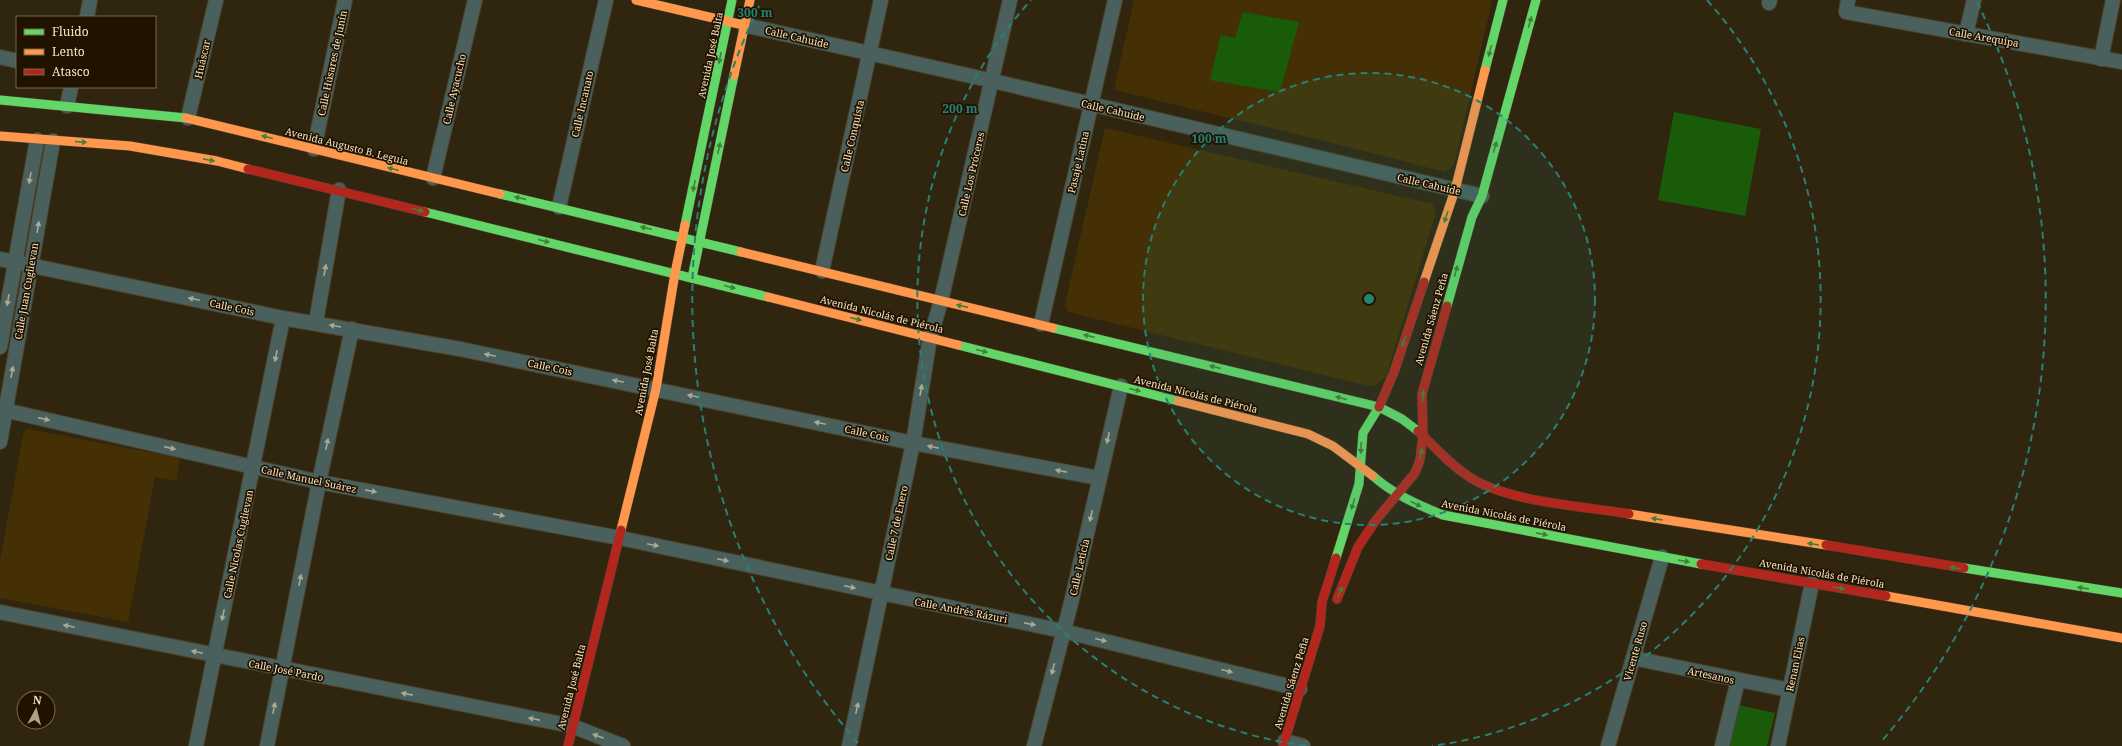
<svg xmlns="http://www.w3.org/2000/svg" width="2122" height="746" viewBox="0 0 2122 746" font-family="'Noto Serif',serif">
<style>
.built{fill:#443004}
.green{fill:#1a5b0a}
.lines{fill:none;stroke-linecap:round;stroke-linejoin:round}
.street-casing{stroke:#4d432e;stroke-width:16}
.fast-casing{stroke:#4d432e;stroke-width:10}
.slow-casing{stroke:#4d432e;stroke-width:10}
.jam-casing{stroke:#4d432e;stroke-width:10}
.street{stroke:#49605c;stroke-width:14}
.fast{stroke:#63d668;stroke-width:9}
.slow{stroke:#ff974d;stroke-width:9}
.jam{stroke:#b3261e;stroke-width:9}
.oneway{fill:#447e39}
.oneway2{fill:#a9a994}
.ring{fill:none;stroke:#268176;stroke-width:2;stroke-dasharray:7 5}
.labels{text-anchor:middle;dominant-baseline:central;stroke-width:3.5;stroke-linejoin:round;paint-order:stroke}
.street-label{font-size:10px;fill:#f8e4c1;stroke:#1f1300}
.centre{fill:#268176;stroke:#1f1300;stroke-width:2}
.ring-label{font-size:12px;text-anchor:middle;font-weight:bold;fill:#268176;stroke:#1f1300;stroke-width:3.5;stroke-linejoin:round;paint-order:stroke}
</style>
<rect width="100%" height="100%" fill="#30250f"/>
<g class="built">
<path d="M 1134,0 L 1492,0 L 1454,165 L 1445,172 L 1333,143 L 1114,90 Z"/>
<path d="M 1105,128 L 1432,204 L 1436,212 L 1386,377 L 1374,386 L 1365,385 L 1068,312 L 1065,304 Z"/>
<path d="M 28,429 L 180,458 L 176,481 L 155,477 L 128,622 L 0,598 L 0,560 L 24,431 Z"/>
</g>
<g class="green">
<path d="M 1243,12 L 1299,22 L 1280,92 L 1210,80 L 1221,35 L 1235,38 Z"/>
<path d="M 1674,112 L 1761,129 L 1745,216 L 1658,200 Z"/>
<path d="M 1738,705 L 1775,713 L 1767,746 L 1729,746 Z"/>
</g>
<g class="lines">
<defs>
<g id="street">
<path d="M 1848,0 L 1846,12 L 2122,62"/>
<path d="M 1769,3 L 1770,0"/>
<path d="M 87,17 L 90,0"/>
<path d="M 744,25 L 993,81 L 1482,196"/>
<path d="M 1966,34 L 1974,0"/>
<path d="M 0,57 L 17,61"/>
<path d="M 2101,59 L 2113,0"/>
<path d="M 67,106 L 71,87"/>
<path d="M 188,118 L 216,0"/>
<path d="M 314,149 L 345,0"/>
<path d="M 433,178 L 475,0"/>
<path d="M 559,207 L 606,0"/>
<path d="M 0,259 L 283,318 L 460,349 L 913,443 L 1099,478"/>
<path d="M 822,271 L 881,0"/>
<path d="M 316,322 L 339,190"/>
<path d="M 1041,324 L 1115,0"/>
<path d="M 0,347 L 37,140"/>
<path d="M 0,409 L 319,482 L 620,538 L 1063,631 L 1300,689"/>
<path d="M 0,442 L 53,141"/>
<path d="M 0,612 L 572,726 L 623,746"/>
<path d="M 1633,658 L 1789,690"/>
<path d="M 1285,741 L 1303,746"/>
<path d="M 196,746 L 283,318"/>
<path d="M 267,746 L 319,482 L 352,329"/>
<path d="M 849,746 L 913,443 L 930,338 L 941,301 L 1010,0"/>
<path d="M 1034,746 L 1071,603 L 1121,386"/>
<path d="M 1608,746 L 1662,557"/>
<path d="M 1722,746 L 1738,680"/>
<path d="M 1778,746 L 1812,583"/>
</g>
<g id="fast">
<path d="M 1485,70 L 1503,0"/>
<path d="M 0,100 L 186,118"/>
<path d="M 500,194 L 741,252"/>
<path d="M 425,212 L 768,297"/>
<path d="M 685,225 L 732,0"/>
<path d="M 692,278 L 734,75"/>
<path d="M 1447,306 L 1472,217 L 1482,196 L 1536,0"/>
<path d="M 1053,328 L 1379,407 L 1402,419 L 1418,431"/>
<path d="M 958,345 L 1178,401"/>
<path d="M 1373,476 C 1393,494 1418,505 1443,515 L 1701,564"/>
<path d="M 1336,558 L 1359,484 L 1363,433 L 1379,407"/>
<path d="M 1964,568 L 2122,593"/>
</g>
<g id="slow">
<path d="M 636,0 L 739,24"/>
<path d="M 734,75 L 750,0"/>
<path d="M 186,118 L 500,194"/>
<path d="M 0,136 L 130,146 L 217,161 L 248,169"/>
<path d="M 741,252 L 1053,328"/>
<path d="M 1424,282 L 1455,190 L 1485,70"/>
<path d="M 768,297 L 958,345"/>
<path d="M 1178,401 L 1308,434 L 1333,446 L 1373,476"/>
<path d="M 1629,514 L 1826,545"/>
<path d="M 621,530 L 656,389 L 675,273 L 685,225"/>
<path d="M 1886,596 L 2122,638"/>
</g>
<g id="jam">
<path d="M 248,169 L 425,212"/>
<path d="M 1379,407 L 1394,372 L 1424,282"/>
<path d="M 1418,431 C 1435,447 1450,465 1471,478 C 1509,502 1583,506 1629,514"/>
<path d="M 1423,435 L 1422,394 L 1447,306"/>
<path d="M 1826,545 L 1964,568"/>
<path d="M 1701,564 L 1886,596"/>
<path d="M 1337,599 L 1358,547 L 1376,520 L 1415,473 L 1420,460 L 1423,435"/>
<path d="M 568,746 L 621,530"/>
<path d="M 1283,746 L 1320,626 L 1322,602 L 1336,558"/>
</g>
</defs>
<use href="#street" class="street-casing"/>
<use href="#fast" class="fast-casing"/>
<use href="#slow" class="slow-casing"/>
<use href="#jam" class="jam-casing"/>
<use href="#street" class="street"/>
<use href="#fast" class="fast"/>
<use href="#slow" class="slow"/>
<use href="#jam" class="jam"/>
</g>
<defs><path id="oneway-solid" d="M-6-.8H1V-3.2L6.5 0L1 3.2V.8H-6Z"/></defs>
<g class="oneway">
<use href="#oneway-solid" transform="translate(1530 22) rotate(-74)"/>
<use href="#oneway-solid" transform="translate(1490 51) rotate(104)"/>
<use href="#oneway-solid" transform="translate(720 58) rotate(101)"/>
<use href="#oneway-solid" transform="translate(267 137) rotate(-166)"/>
<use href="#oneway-solid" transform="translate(81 142) rotate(4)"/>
<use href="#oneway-solid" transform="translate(1495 147) rotate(-74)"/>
<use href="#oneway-solid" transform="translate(719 148) rotate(-78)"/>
<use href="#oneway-solid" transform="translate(209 160) rotate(11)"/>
<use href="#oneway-solid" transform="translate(393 169) rotate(-166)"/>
<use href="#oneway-solid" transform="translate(694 186) rotate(101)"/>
<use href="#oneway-solid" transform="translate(520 198) rotate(-167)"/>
<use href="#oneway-solid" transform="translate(418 210) rotate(14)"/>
<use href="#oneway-solid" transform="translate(1446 217) rotate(109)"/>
<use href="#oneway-solid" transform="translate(646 228) rotate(-167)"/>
<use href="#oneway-solid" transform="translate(544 241) rotate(14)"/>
<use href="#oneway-solid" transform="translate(1456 271) rotate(-74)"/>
<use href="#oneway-solid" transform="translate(730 287) rotate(14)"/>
<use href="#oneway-solid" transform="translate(962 306) rotate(-167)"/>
<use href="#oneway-solid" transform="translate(856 319) rotate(14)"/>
<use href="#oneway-solid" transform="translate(1089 336) rotate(-166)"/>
<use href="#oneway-solid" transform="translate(1404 341) rotate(109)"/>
<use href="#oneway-solid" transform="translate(982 351) rotate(14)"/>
<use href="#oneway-solid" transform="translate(1215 367) rotate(-166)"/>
<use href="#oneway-solid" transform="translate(1135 390) rotate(14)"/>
<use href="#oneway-solid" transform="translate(1423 396) rotate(-85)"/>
<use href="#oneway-solid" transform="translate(1341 398) rotate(-166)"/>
<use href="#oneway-solid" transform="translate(1361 448) rotate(93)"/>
<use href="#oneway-solid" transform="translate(1421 454) rotate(-78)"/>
<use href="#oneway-solid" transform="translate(1353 504) rotate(107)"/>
<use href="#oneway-solid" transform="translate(1416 504) rotate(28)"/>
<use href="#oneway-solid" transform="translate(1657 519) rotate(-171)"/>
<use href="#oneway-solid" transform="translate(1542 534) rotate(11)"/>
<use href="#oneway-solid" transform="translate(1813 544) rotate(-171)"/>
<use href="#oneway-solid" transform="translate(1684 561) rotate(10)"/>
<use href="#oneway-solid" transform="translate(1955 568) rotate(-171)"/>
<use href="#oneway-solid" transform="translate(1839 588) rotate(10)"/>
<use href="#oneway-solid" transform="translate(2083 588) rotate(-172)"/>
<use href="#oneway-solid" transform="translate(1340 592) rotate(-68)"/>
</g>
<g class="oneway2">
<use href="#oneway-solid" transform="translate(30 178) rotate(100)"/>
<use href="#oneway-solid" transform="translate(38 227) rotate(-80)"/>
<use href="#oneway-solid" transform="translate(325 270) rotate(-80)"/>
<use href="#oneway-solid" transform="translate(194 299) rotate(-168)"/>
<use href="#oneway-solid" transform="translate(8 300) rotate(100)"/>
<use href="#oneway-solid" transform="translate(335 326) rotate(-170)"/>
<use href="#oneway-solid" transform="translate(490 355) rotate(-168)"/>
<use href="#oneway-solid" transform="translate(276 356) rotate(101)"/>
<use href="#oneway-solid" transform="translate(12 372) rotate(-80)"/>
<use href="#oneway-solid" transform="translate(618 381) rotate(-168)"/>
<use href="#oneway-solid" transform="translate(921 390) rotate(-80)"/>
<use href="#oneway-solid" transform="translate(693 396) rotate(-168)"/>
<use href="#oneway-solid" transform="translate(44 419) rotate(13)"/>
<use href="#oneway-solid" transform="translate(820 423) rotate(-168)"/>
<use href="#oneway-solid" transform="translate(1108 438) rotate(102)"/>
<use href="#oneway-solid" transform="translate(327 444) rotate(-78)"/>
<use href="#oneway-solid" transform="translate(933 447) rotate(-169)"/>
<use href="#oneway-solid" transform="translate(170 448) rotate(13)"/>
<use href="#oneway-solid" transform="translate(1061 471) rotate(-169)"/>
<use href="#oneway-solid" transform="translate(371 491) rotate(11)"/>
<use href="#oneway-solid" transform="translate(499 515) rotate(11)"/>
<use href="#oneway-solid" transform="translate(1091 516) rotate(103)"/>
<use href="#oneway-solid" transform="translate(653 545) rotate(12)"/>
<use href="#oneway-solid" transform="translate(723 560) rotate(12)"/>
<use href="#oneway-solid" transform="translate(300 580) rotate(-79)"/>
<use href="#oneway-solid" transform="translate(850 587) rotate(13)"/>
<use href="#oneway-solid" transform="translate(223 615) rotate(102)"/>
<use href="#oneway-solid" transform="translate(1030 624) rotate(11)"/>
<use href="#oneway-solid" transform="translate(69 626) rotate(-168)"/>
<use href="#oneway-solid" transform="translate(1101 640) rotate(14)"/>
<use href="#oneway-solid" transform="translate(197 652) rotate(-168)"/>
<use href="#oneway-solid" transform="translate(1053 669) rotate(104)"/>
<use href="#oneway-solid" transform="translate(1227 671) rotate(14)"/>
<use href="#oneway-solid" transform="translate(407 694) rotate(-169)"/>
<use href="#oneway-solid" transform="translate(274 708) rotate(-79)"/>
<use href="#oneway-solid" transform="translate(857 708) rotate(-78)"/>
<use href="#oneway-solid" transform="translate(534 719) rotate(-169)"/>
<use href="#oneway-solid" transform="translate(598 736) rotate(-159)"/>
</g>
<circle cx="1369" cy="299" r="226" fill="#268176" fill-opacity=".12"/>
<g class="ring">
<circle cx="1369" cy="299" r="226"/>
<path d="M1306 746A451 451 0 0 1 1031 0M1707 0A451 451 0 0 1 1432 746"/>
<path d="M858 743A677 677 0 0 1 761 2M1977 2A677 677 0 0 1 1880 743"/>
</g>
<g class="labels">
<g class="street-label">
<text transform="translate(797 37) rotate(13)">Calle Cahuide</text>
<text transform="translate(1984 37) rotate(10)">Calle Arequipa</text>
<text transform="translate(710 55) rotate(-78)">Avenida José Balta</text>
<text transform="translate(202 59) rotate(-77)">Huáscar</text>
<text transform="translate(332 63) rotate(-78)">Calle Húsares de Junín</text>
<text transform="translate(454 89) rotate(-77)">Calle Ayacucho</text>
<text transform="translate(582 104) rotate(-77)">Calle Incanato</text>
<text transform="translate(1113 110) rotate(13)">Calle Cahuide</text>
<text transform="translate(852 136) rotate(-77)">Calle Conquista</text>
<text transform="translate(347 146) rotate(14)">Avenida Augusto B. Leguia</text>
<text transform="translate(1078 162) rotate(-77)">Pasaje Latina</text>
<text transform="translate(971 174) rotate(-77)">Calle Los Próceres</text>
<text transform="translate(1429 184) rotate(13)">Calle Cahuide</text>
<text transform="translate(26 291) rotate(-80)">Calle Juan Cuglievan</text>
<text transform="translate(232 307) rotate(12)">Calle Cois</text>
<text transform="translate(882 314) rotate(14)">Avenida Nicolás de Piérola</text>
<text transform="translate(1431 319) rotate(-74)">Avenida Sáenz Peña</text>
<text transform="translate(550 367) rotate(12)">Calle Cois</text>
<text transform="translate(646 372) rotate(-79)">Avenida José Balta</text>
<text transform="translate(1196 394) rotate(14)">Avenida Nicolás de Piérola</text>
<text transform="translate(867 433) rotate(12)">Calle Cois</text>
<text transform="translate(309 479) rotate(12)">Calle Manuel Suárez</text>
<text transform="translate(1504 515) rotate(11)">Avenida Nicolás de Piérola</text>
<text transform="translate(896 523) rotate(-78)">Calle 7 de Enero</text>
<text transform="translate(238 544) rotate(-78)">Calle Nicolas Cuglievan</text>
<text transform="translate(1079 567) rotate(-77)">Calle Leticia</text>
<text transform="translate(1822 573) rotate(10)">Avenida Nicolás de Piérola</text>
<text transform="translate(961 610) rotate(11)">Calle Andrés Rázuri</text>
<text transform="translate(1635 651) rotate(-74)">Vicente Ruso</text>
<text transform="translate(1795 664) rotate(-78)">Renan Elias</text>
<text transform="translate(286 670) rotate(11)">Calle José Pardo</text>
<text transform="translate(1711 675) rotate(12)">Artesanos</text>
<text transform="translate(1291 683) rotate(-73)">Avenida Sáenz Peña</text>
<text transform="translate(571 687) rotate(-76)">Avenida José Balta</text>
</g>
</g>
<circle cx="1369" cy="299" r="6" class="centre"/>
<g class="ring-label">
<text x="755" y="17">300 m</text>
<text x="960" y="113">200 m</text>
<text x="1209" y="143">100 m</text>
</g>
<rect x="16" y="16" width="140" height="72" fill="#1f1300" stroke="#76674d"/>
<rect x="24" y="29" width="20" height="6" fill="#63d668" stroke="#76674d"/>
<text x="52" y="36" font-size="12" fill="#f8e4c1">Fluido</text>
<rect x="24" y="49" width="20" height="6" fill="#ff974d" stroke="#76674d"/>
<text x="52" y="56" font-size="12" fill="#f8e4c1">Lento</text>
<rect x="24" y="69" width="20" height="6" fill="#b3261e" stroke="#76674d"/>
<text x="52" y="76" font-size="12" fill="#f8e4c1">Atasco</text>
<g transform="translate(36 710) rotate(7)"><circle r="19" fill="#1f1300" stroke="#76674d"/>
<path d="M0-3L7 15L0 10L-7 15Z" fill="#b2a183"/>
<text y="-6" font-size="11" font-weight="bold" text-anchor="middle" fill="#f8e4c1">N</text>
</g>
</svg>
